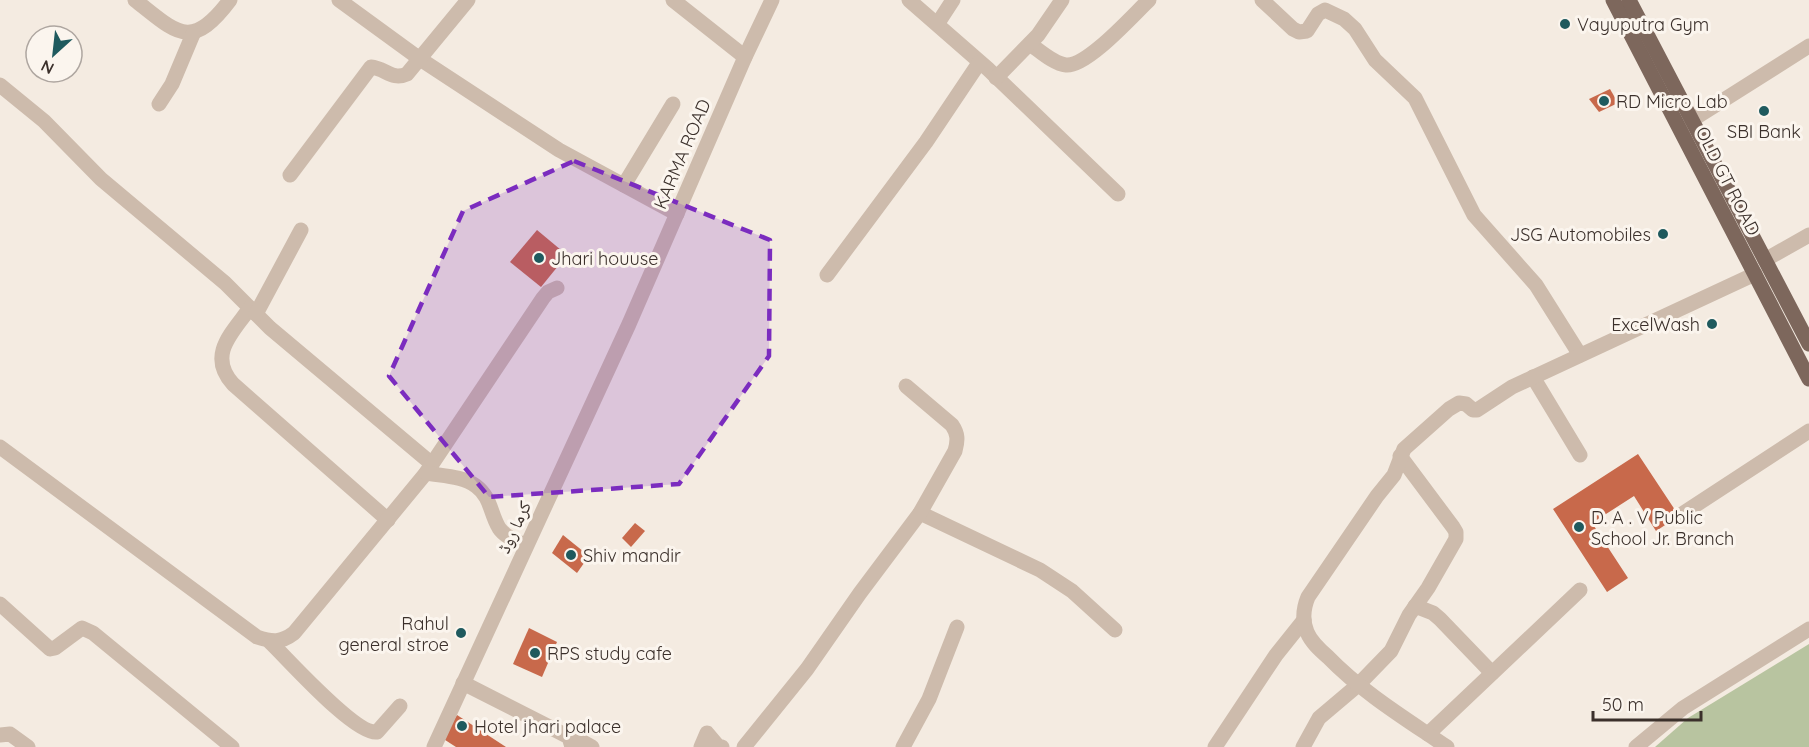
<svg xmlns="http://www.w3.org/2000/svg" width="1809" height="747" viewBox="0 0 1809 747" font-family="Quicksand,'Noto Naskh Arabic',sans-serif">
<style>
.green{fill:#b8c4a0}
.building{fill:#c8694b}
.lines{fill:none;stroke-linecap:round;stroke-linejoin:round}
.minor{stroke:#cdbbac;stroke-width:15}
.major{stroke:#7d675c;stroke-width:15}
.marked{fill:#7b2cbf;fill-opacity:0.2;stroke:#7b2cbf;stroke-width:4.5;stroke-dasharray:12 8;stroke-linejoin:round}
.poi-dot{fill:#1f5a5e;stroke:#fbf5ee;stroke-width:2}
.labels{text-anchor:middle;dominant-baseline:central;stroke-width:6;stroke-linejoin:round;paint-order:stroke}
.poi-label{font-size:18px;fill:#3b302b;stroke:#fbf5ee;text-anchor:start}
.street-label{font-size:18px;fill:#3b302b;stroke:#fbf5ee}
</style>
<rect width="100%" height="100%" fill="#f4ebe1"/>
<path class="green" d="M 1809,644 L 1809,747 L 1655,747 L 1688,718 Z"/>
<g class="building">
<path d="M 1610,89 L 1618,103 L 1599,112 L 1589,99 Z"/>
<path d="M 537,230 L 567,255 L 541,287 L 510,262 Z"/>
<path d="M 1638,454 L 1679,516 L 1656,531 L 1634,496 L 1592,523 L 1628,578 L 1607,592 L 1553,509 Z"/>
<path d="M 635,523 L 645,531 L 631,547 L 622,538 Z"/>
<path d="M 563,535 L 589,556 L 577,573 L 552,553 Z"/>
<path d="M 529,628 L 557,642 L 542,677 L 513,664 Z"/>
<path d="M 457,715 L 506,747 L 456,747 L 442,738 Z"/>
</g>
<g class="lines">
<g class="minor">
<path d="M 135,0 C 177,33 191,52 230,0"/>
<path d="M 339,0 L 420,59 L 559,150 L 677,214"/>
<path d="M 673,0 L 745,57"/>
<path d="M 909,0 L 988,69 L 1118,194"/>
<path d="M 1262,0 L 1293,29 L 1299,32 L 1307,31 L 1318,14 L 1325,10 L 1344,19 L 1355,29 L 1375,60 L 1415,98 L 1474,215 L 1536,285 L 1580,355"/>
<path d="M 938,23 L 953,0"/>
<path d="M 1030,44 C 1040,51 1054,64 1066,65 C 1087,67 1133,15 1149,0"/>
<path d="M 996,78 L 1038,35 L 1062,0"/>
<path d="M 0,85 L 44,121 L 101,179 L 225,283 L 270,328 L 432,464"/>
<path d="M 159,104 L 172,84 L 193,34"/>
<path d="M 1692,120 L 1809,46"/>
<path d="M 290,175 L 371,67 C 385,68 392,81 407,74 L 468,0"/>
<path d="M 624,185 L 673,104"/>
<path d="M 1765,260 L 1809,235"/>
<path d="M 827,275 L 926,142 L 979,63"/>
<path d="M 250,308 C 232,333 207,355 233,384 L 388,520"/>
<path d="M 256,314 L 301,230"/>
<path d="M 1533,377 L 1580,455"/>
<path d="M 0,447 L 257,637 C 272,642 281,643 294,633 L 426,473 L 543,298 L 548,292 L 557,288"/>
<path d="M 426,473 C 442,476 463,476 476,486 C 491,497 490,513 499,528 C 505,537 517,541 526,546"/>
<path d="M 920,513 L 1040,570 L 1072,591 L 1115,630"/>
<path d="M 1679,516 L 1809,431"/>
<path d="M 0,604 L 50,649 L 55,648 L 82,628 L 93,633 L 232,747"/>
<path d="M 1415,606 L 1433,613 L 1440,619 L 1492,673"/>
<path d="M 270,642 C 288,659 355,735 377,732 L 400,706"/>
<path d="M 463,683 L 569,737 L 572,747"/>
<path d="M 1428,734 L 1580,590"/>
<path d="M 0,735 L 10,734 L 28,747"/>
<path d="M 572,741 L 583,742 L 592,747"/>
<path d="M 434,747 L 629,324 L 745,57 L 772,0"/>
<path d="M 701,747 L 707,733 L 718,746 L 722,747"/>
<path d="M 744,747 L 807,669 L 860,593 L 920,513 L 955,451 C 958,440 958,434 952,425 L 906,386"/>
<path d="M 903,747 L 929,699 L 957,627"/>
<path d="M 1215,747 L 1276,655 L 1304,620"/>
<path d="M 1303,747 L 1319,718 L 1358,685 L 1391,651 L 1409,615 L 1428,588 L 1456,539 L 1456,532 L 1453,527 L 1400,456"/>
<path d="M 1447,747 C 1406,719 1363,693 1328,657 C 1320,650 1311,642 1307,632 C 1302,620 1303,609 1308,597 L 1377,496 L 1394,475 L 1404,449 L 1449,409 L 1459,403 L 1466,404 L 1473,410 L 1477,410 L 1512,387 L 1755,274"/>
<path d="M 1636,747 L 1683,708 L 1809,629"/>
</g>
<g class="major">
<path d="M 1613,0 L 1809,379"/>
<path d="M 1629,0 L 1809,344"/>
</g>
</g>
<path class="marked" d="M 574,161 L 770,240 L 769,356 L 679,484 L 489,497 L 389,376 L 463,211 Z"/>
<g class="poi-dot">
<circle cx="1565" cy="24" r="6"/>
<circle cx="1604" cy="101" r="6"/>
<circle cx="1764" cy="111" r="6"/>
<circle cx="1663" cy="234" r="6"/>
<circle cx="539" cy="258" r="6"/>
<circle cx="1712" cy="324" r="6"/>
<circle cx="1579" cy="527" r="6"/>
<circle cx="571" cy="555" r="6"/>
<circle cx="461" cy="633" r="6"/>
<circle cx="535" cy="653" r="6"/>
<circle cx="462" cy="726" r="6"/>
</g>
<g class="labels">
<g class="poi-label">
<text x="1577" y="24">Vayuputra Gym</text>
<text x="1616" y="101">RD Micro Lab</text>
<text x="1764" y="131" text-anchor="middle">SBI Bank</text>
<text x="1651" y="234" text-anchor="end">JSG Automobiles</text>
<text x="551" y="258">Jhari houuse</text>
<text x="1700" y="324" text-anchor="end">ExcelWash</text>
<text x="1591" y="517">D. A . V Public<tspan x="1591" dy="21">School Jr. Branch</tspan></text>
<text x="583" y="555">Shiv mandir</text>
<text x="449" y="623" text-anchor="end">Rahul<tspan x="449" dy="21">general stroe</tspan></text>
<text x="547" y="653">RPS study cafe</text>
<text x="474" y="726">Hotel jhari palace</text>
</g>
<g class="street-label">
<text transform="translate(682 154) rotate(-67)">KARMA ROAD</text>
<text transform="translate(1728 181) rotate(63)">OLD GT ROAD</text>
<text transform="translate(514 527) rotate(-65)">کرما روڈ</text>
</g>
</g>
<g transform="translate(54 54) rotate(207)"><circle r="28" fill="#fbf5ee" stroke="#aea6a0" stroke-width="1.5"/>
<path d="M0-4.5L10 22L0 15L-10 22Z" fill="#1f5a5e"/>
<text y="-9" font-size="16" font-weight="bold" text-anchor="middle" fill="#3b302b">N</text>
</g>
<path d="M1593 711v9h108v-9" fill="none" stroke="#3b302b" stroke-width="3"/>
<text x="1602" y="711" font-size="18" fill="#3b302b" stroke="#fbf5ee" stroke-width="4.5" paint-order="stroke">50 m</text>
</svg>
